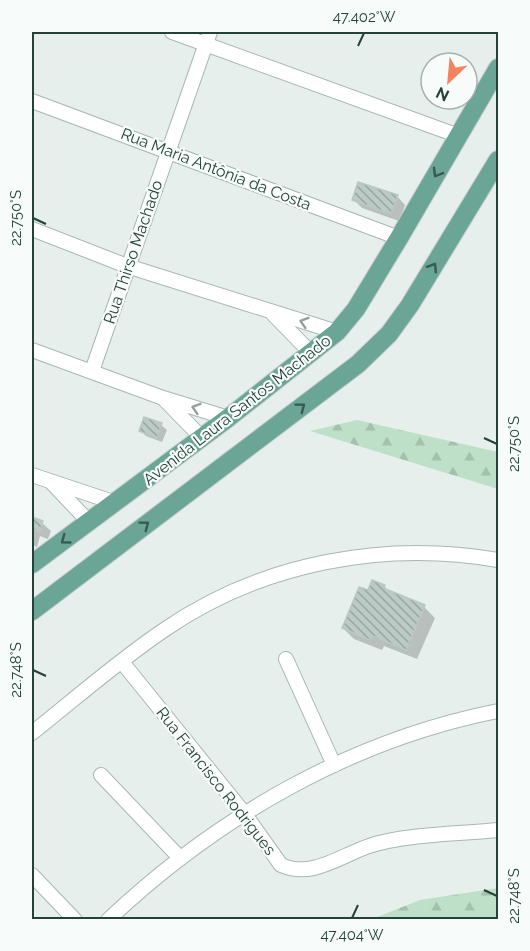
<svg xmlns="http://www.w3.org/2000/svg" width="530" height="951" viewBox="0 0 530 951" font-family="Raleway,sans-serif">
<style>
.forest{fill:url(#forest-firs)}
.shadow{fill:#0003}
.building{fill:url(#building-back-hatch);stroke:#b8c9c2;stroke-width:1.5}
.lines{fill:none;stroke-linecap:round;stroke-linejoin:round}
.street-casing{stroke:#a8b8b2;stroke-width:16}
.primary-casing{stroke:#c2cac8;stroke-width:20}
.street{stroke:#fff;stroke-width:14}
.primary{stroke:#6aa596;stroke-width:18}
.oneway{stroke:#365b51}
.oneway2{stroke:#92a09c}
.ticks{fill:none;stroke:#24423a;stroke-width:2}
.labels{text-anchor:middle;dominant-baseline:central;stroke-width:4.5;stroke-linejoin:round;paint-order:stroke}
.street-label{font-size:16px;fill:#24423a;stroke:#f7fbf9}
.neatline{fill:none;stroke:#24423a;stroke-width:2}
.ticks-label{font-size:15px;text-anchor:middle;fill:#24423a}
</style>
<defs>
<pattern id="forest-firs" width="22" height="20" patternUnits="userSpaceOnUse" patternTransform="scale(1.5)"><rect width="22" height="20" fill="#bfe0c8"/><path d="M5 1l3.5 6h-7zM16 11l3.5 6h-7z" fill="#a4c1ad"/></pattern>
<pattern id="building-back-hatch" width="6" height="6" patternUnits="userSpaceOnUse" patternTransform="scale(1.5)"><rect width="6" height="6" fill="#bbcac4"/><path d="M-1 5l2 2M0 0l6 6M5-1l2 2" fill="none" stroke="#98a6a0"/></pattern>
</defs>
<rect width="100%" height="100%" fill="#e6efeb"/>
<g class="forest">
<path d="M 357,420 L 498,452 L 498,489 L 310,431 Z"/>
<path d="M 498,888 L 498,919 L 372,919 L 420,900 Z"/>
</g>
<g class="shadow">
<path d="M 397,196 L 405,205 L 399,221 L 362,208 L 354,200 Z"/>
<path d="M 161,425 L 167,430 L 162,442 L 146,436 L 140,430 Z"/>
<path d="M 32,519 L 42,523 L 51,531 L 48,539 L 40,536 L 37,547 L 32,545 Z"/>
<path d="M 384,586 L 391,593 L 424,607 L 435,618 L 417,659 L 384,646 L 382,650 L 354,639 L 343,628 L 369,592 Z"/>
</g>
<g class="building">
<path d="M 358,182 L 398,195 L 391,214 L 352,200 Z"/>
<path d="M 144,417 L 162,423 L 157,438 L 139,431 Z"/>
<path d="M 32,517 L 43,521 L 40,532 L 32,529 Z"/>
<path d="M 372,580 L 385,585 L 383,588 L 425,605 L 406,650 L 373,636 L 370,640 L 342,628 L 359,587 L 368,590 Z"/>
</g>
<g class="lines">
<defs>
<g id="street">
<path d="M 172,32 L 459,136"/>
<path d="M 32,101 L 399,238"/>
<path d="M 32,229 L 127,266 L 337,332"/>
<path d="M 273,314 L 312,354"/>
<path d="M 32,350 L 163,398 L 228,418"/>
<path d="M 92,371 L 210,32"/>
<path d="M 164,399 L 202,438"/>
<path d="M 32,475 L 116,503"/>
<path d="M 52,483 L 89,522"/>
<path d="M 286,659 L 334,765"/>
<path d="M 122,662 L 244,813 L 281,865 C 311,879 340,856 369,846 C 404,834 460,834 498,830"/>
<path d="M 32,733 C 75,699 118,661 164,630 C 261,563 384,540 498,560"/>
<path d="M 101,775 L 180,858"/>
<path d="M 32,875 L 75,920"/>
<path d="M 108,920 C 217,817 351,740 498,711"/>
</g>
<g id="primary">
<path d="M 32,564 L 228,418 L 337,332 L 356,309 L 399,238 L 498,68"/>
<path d="M 32,611 L 358,364 L 389,334 L 410,305 L 498,160"/>
</g>
</defs>
<use href="#street" class="street-casing"/>
<use href="#primary" class="primary-casing"/>
<use href="#street" class="street"/>
<use href="#primary" class="primary"/>
</g>
<defs><path id="oneway-chevron" d="M-2-3.5L2.5 0L-2 3.5" fill="none" stroke-width="1.6" stroke-linecap="round" stroke-linejoin="round" transform="scale(1.5)"/></defs>
<g class="oneway">
<use href="#oneway-chevron" transform="translate(437 173) rotate(120)"/>
<use href="#oneway-chevron" transform="translate(433 267) rotate(-58)"/>
<use href="#oneway-chevron" transform="translate(301 407) rotate(-37)"/>
<use href="#oneway-chevron" transform="translate(145 525) rotate(-37)"/>
<use href="#oneway-chevron" transform="translate(65 540) rotate(144)"/>
</g>
<g class="oneway2">
<use href="#oneway-chevron" transform="translate(304 322) rotate(-163)"/>
<use href="#oneway-chevron" transform="translate(196 408) rotate(-163)"/>
</g>
<path class="ticks" d="M 358,46 L 364,33M 33,218 L 46,224M 484,438 L 497,444M 33,670 L 46,676M 484,890 L 497,896M 352,918 L 358,905"/>
<g class="labels">
<g class="street-label">
<text transform="translate(216 169) rotate(21)">Rua Maria Antônia da Costa</text>
<text transform="translate(133 252) rotate(-71)">Rua Thirso Machado</text>
<text transform="translate(237 410) rotate(-38)">Avenida Laura Santos Machado</text>
<text transform="translate(216 781) rotate(52)">Rua Francisco Rodrigues</text>
</g>
</g>
<rect width="530" height="951" fill="none" stroke="#f7fbf9" stroke-width="66"/>
<g transform="translate(449 81) rotate(206)"><circle r="28" fill="#f7fbf9" stroke="#a3b1ad" stroke-width="1.5"/>
<path d="M0-4.5L10 22L0 15L-10 22Z" fill="#f4845f"/>
<text y="-9" font-size="16" font-weight="bold" text-anchor="middle" fill="#24423a">N</text>
</g>
<rect x="33" y="33" width="464" height="885" class="neatline"/>
<g class="ticks-label">
<text x="364" y="22">47.402°W</text>
<text transform="translate(16 218) rotate(-90)" y="5">22.750°S</text>
<text transform="translate(514 444) rotate(-90)" y="5">22.750°S</text>
<text transform="translate(16 670) rotate(-90)" y="5">22.748°S</text>
<text transform="translate(514 896) rotate(-90)" y="5">22.748°S</text>
<text x="352" y="940">47.404°W</text>
</g>
</svg>
